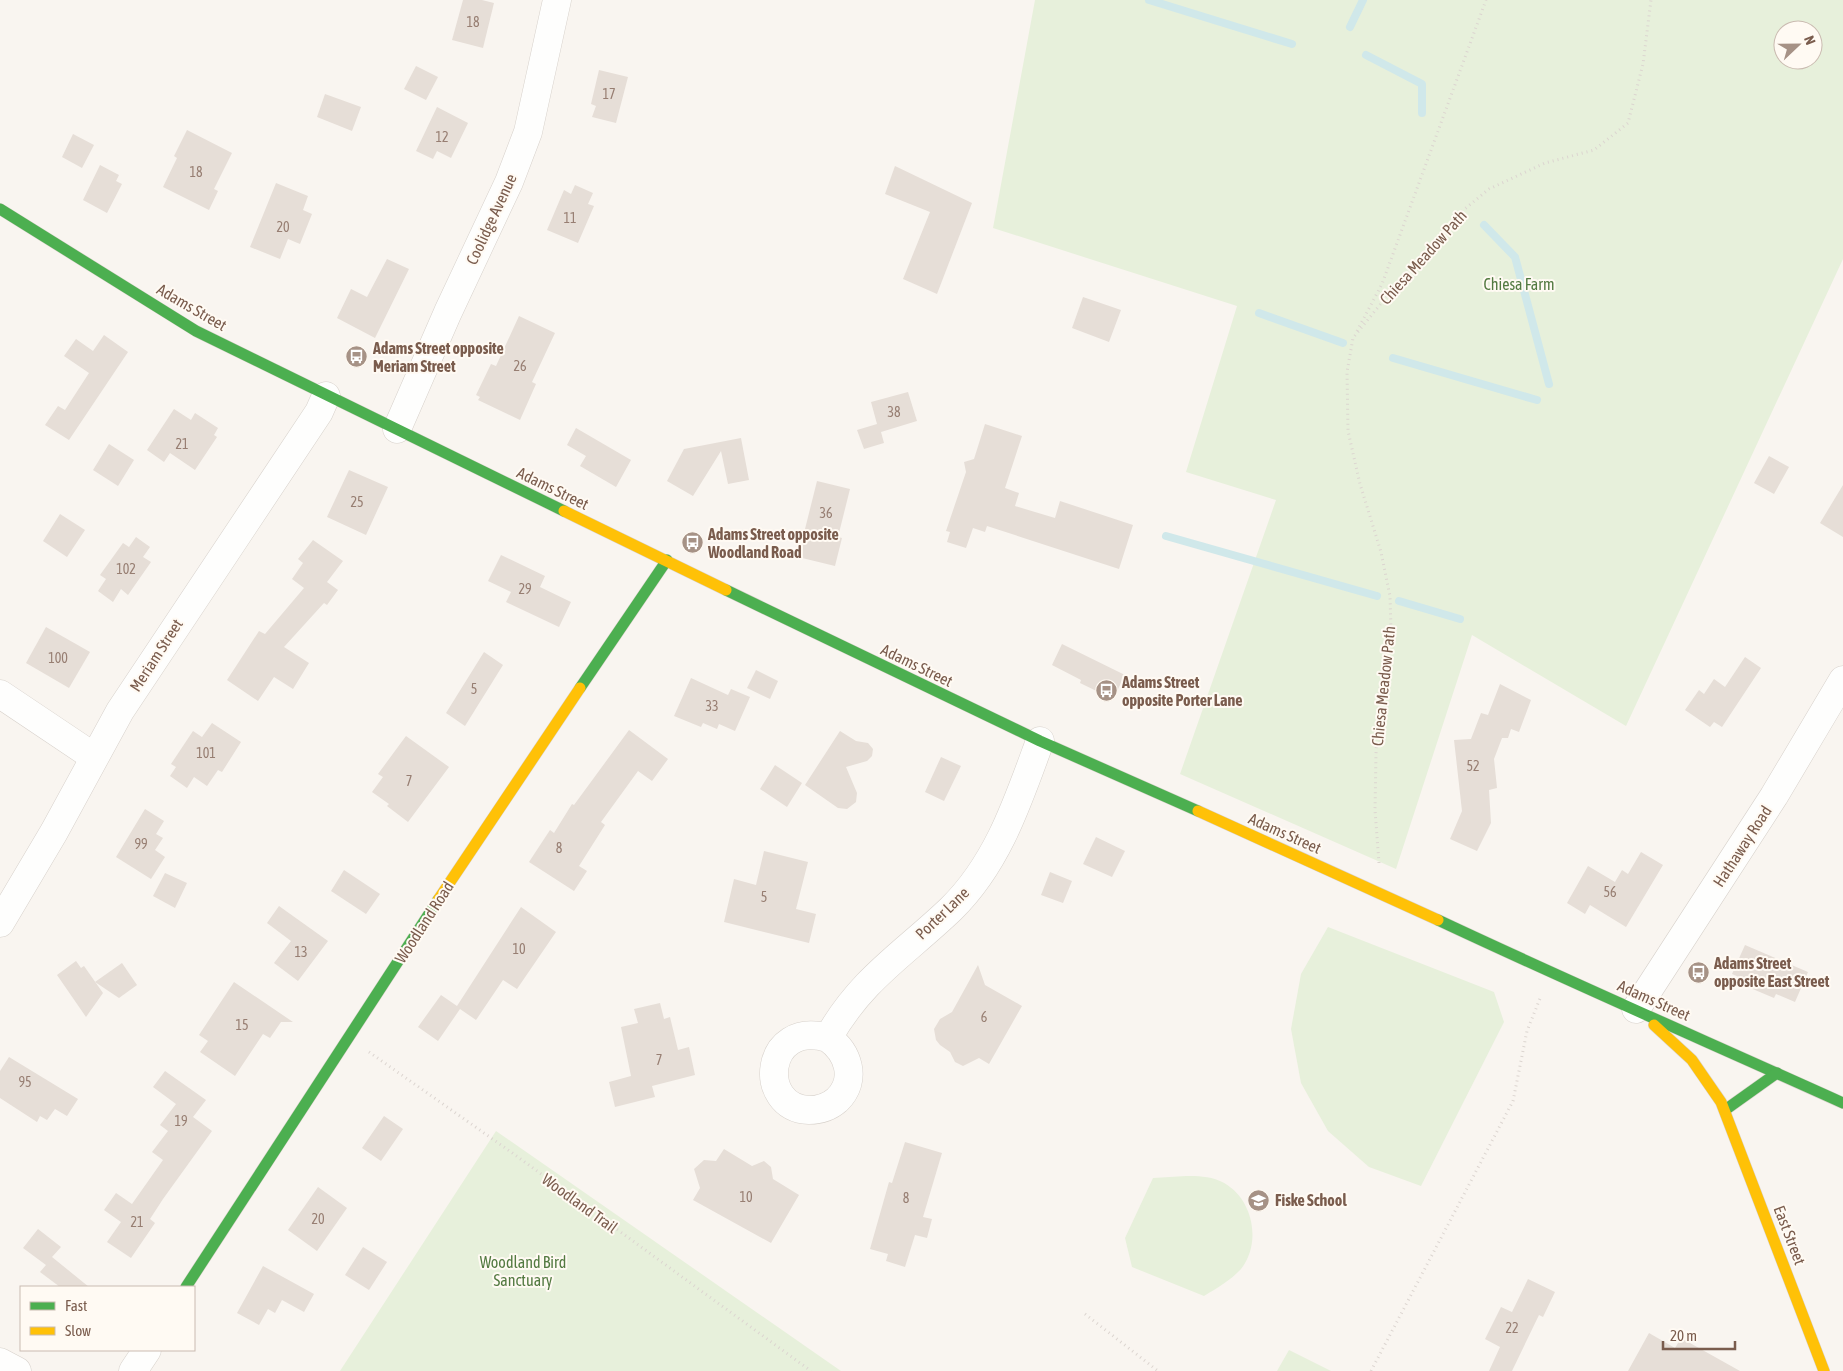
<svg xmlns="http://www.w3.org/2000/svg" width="1843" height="1371" viewBox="0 0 1843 1371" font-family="'Asap Condensed',sans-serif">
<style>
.green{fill:#e7f0db;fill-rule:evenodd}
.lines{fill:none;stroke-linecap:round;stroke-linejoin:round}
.stream{stroke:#d0e8ea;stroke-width:8}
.building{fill:#e6ded7}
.street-casing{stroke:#d7d1cb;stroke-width:29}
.fast-casing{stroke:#d9d2cb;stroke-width:12}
.slow-casing{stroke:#d9d2cb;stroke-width:12}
.path{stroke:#dcd5d0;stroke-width:3;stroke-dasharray:1 4;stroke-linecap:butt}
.street{stroke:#fefefd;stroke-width:28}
.fast{stroke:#4caf50;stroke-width:11}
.slow{stroke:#ffc107;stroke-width:11}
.labels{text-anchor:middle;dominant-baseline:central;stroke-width:4;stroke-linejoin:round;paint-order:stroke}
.number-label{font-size:14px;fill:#977e72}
.street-label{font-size:16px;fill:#7a5c4d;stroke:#fffaf3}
.park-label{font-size:16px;fill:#537a41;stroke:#fffaf3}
.poi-label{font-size:16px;font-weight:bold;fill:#7a5c4d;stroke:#fffaf3;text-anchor:start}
</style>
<rect width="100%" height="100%" fill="#f9f5f0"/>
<g class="green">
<path d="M 1035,0 L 1843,0 L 1843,259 L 1626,726 L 1472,635 L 1396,869 L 1180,774 L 1276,500 L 1186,472 L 1237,306 L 993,228 ZM 1783,30 L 1813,30 L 1813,60 L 1783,60 Z"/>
<path d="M 1328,927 L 1494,992 L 1504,1022 L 1421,1186 L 1369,1167 L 1328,1131 L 1301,1083 L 1291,1029 L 1301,974 Z"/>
<path d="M 496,1131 L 841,1371 L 340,1371 Z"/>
<path d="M 1186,1176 C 1198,1176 1208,1176 1220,1181 C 1252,1195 1263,1241 1241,1269 C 1231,1280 1217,1288 1204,1296 L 1132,1267 L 1125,1238 L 1153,1178 Z"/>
<path d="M 1289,1350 L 1331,1371 L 1277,1371 Z"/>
</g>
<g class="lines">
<g class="stream">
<path d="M 1149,0 L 1292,44"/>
<path d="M 1350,27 L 1363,0"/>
<path d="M 1366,55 L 1422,84 L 1422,113"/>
<path d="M 1484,225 L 1515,257 L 1549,384"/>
<path d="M 1259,313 L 1343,343"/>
<path d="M 1393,358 L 1537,400"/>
<path d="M 1166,536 L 1377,596"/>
<path d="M 1399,601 L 1460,619"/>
</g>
</g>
<g class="building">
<path d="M 463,0 L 482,0 L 494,3 L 483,48 L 452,40 Z"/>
<path d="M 416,66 L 438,77 L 426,100 L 404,89 Z"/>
<path d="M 599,70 L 628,77 L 616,123 L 592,117 L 596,106 L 591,104 Z"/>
<path d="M 325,94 L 361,107 L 352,131 L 317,117 Z"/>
<path d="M 437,107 L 468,123 L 451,158 L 437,151 L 433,159 L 416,151 Z"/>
<path d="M 187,130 L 232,153 L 214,189 L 218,191 L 209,210 L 163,187 L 177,158 L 174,156 Z"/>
<path d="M 73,134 L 94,145 L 82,168 L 62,157 Z"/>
<path d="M 100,165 L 119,175 L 116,181 L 122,184 L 107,213 L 83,200 Z"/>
<path d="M 895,166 L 972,203 L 937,294 L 903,279 L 930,212 L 885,194 Z"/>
<path d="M 276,183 L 308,196 L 303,210 L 312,214 L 300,244 L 288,239 L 280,259 L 250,247 Z"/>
<path d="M 575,185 L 593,193 L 588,204 L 594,206 L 578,243 L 547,230 L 564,190 L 571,194 Z"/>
<path d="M 387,259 L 409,269 L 375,338 L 337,318 L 351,289 L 367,297 Z"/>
<path d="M 1083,297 L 1121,310 L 1109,342 L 1072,328 Z"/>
<path d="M 519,316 L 555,333 L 532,382 L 536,384 L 520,420 L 478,400 L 480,397 L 476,395 L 491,364 L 496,366 Z"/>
<path d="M 104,335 L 128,352 L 69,440 L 45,425 L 58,406 L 65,410 L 89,373 L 64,356 L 76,339 L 93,351 Z"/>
<path d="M 908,392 L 917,421 L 881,432 L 884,443 L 864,449 L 857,430 L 877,424 L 871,402 Z"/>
<path d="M 174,409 L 191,420 L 195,413 L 218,428 L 214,435 L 217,437 L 195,470 L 170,453 L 164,462 L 147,450 Z"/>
<path d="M 985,424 L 1022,436 L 1005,488 L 1019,493 L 1015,506 L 1055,518 L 1060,501 L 1133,525 L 1119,569 L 987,526 L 985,532 L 973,528 L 966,548 L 947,542 L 950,532 L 946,531 L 966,472 L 964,462 L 974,459 Z"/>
<path d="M 576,428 L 631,460 L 616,487 L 580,466 L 586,456 L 567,445 Z"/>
<path d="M 741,438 L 749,480 L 728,484 L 721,451 L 693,496 L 667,481 L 684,449 Z"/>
<path d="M 109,444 L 134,460 L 118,486 L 93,470 Z"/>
<path d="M 1769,456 L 1789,467 L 1774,494 L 1754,483 Z"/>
<path d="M 349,470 L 388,487 L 366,535 L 327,517 Z"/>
<path d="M 817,481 L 850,489 L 838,537 L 842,538 L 835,566 L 798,557 Z"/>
<path d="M 1843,485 L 1843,537 L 1820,523 Z"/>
<path d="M 60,514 L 85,530 L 67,557 L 43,541 Z"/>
<path d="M 136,537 L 150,547 L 143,557 L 151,562 L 128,595 L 121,589 L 113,602 L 98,591 L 106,579 L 100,575 L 123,543 L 129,547 Z"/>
<path d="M 313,540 L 343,561 L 327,582 L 338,590 L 327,605 L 324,603 L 284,647 L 309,663 L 293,689 L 274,677 L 258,701 L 227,680 L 259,631 L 265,634 L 304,588 L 292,579 L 303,563 L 298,559 Z"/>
<path d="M 501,555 L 545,576 L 540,587 L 571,602 L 559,627 L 506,602 L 511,592 L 488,581 Z"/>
<path d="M 46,627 L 90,652 L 69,688 L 26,663 Z"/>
<path d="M 1062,644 L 1125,675 L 1113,699 L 1080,683 L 1081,680 L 1052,665 Z"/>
<path d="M 484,652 L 503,665 L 465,726 L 446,713 Z"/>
<path d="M 1745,657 L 1761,668 L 1722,727 L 1714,722 L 1710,727 L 1685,710 L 1699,690 L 1704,694 L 1714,679 L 1725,687 Z"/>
<path d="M 756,670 L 778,681 L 770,699 L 747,688 Z"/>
<path d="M 691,678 L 728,695 L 731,689 L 750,697 L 735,731 L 719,724 L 717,729 L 703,723 L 701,727 L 674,716 Z"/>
<path d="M 1500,684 L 1531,700 L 1519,732 L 1511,729 L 1508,738 L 1502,738 L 1494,759 L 1497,788 L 1489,790 L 1491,823 L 1477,851 L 1450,839 L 1462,811 L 1454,740 L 1471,739 L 1481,713 L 1488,715 Z"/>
<path d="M 212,723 L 241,742 L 222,772 L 218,770 L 207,786 L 194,777 L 187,788 L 170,776 L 176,767 L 171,764 L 193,731 L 202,737 Z"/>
<path d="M 629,730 L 668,759 L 652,781 L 638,771 L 601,822 L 605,825 L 579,866 L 587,871 L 574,891 L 529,862 L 550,830 L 554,833 L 572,804 L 574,805 Z"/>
<path d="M 840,731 L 856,741 L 868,743 L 873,749 L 872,756 L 867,761 L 846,767 L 857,793 L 856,802 L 847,809 L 838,808 L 805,785 Z"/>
<path d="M 406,736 L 449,767 L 408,822 L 387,806 L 389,804 L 372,792 L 383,777 L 378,774 Z"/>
<path d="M 941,757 L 961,766 L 944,801 L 925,792 Z"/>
<path d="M 775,765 L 802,783 L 787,807 L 760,789 Z"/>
<path d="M 145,809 L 164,821 L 156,834 L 163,838 L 155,850 L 165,857 L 151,879 L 116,857 Z"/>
<path d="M 1096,837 L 1125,851 L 1112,877 L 1083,864 Z"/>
<path d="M 764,851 L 808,862 L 796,909 L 816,914 L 809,943 L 724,922 L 734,879 L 756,885 Z"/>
<path d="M 1641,852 L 1663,865 L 1626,927 L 1590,905 L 1585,914 L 1567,903 L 1588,866 L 1615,882 L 1622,870 L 1628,874 Z"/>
<path d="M 344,870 L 380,894 L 366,914 L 331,891 Z"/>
<path d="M 1050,872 L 1072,881 L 1063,903 L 1041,895 Z"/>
<path d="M 165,873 L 187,883 L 175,908 L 153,896 Z"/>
<path d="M 279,906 L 328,941 L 298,981 L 274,963 L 291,941 L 267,923 Z"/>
<path d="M 521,907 L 556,932 L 517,989 L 503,980 L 476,1020 L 460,1009 L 438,1041 L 418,1027 L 441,995 L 457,1006 Z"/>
<path d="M 1745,945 L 1808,972 L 1795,1002 L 1776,994 L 1774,998 L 1736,982 L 1739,977 L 1732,974 Z"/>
<path d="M 76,961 L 81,968 L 84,966 L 103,993 L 86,1017 L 57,975 Z"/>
<path d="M 122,963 L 137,985 L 119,998 L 95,982 Z"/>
<path d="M 978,965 L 985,985 L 1022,1006 L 989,1064 L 979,1058 L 963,1066 L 955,1062 L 950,1052 L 940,1045 L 936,1040 L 934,1029 L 940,1019 L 952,1012 Z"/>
<path d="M 234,982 L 293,1022 L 281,1022 L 270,1038 L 263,1034 L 235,1076 L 200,1052 L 208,1041 L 199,1035 Z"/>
<path d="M 660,1003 L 664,1019 L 670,1017 L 678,1050 L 689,1047 L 695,1075 L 652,1086 L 655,1097 L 615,1107 L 609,1082 L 631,1076 L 621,1027 L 638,1023 L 634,1009 Z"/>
<path d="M 9,1057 L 78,1099 L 67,1116 L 55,1109 L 47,1120 L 40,1116 L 37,1122 L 0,1098 L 0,1071 Z"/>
<path d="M 165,1071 L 206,1100 L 193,1117 L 212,1131 L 163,1199 L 150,1219 L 155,1223 L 131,1258 L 107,1242 L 121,1222 L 104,1210 L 116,1193 L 132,1204 L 163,1160 L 152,1152 L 168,1131 L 160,1125 L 176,1104 L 153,1087 Z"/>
<path d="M 384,1116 L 403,1129 L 381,1161 L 362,1148 Z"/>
<path d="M 905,1142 L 942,1153 L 923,1217 L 932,1219 L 927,1238 L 915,1235 L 905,1267 L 886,1261 L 888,1254 L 870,1249 L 889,1182 L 892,1183 Z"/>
<path d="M 724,1149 L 752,1166 L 764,1161 L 771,1167 L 773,1179 L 799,1195 L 771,1243 L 693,1200 L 700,1188 L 694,1169 L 704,1160 L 716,1161 Z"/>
<path d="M 318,1187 L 347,1208 L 317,1251 L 288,1230 Z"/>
<path d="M 38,1229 L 61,1247 L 52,1257 L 89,1287 L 60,1287 L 40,1272 L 46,1265 L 23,1248 Z"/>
<path d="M 363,1247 L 387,1262 L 369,1290 L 345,1275 Z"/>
<path d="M 263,1266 L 314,1294 L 304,1312 L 282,1300 L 275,1313 L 268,1309 L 259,1325 L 237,1313 Z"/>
<path d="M 1528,1279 L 1555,1292 L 1543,1317 L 1539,1315 L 1512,1371 L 1489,1371 L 1500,1347 L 1485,1339 L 1501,1307 L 1512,1312 Z"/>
<path d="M 1649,1333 L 1675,1348 L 1681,1338 L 1740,1371 L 1628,1371 Z"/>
</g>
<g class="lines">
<defs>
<g id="street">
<path d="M 397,429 L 448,312 L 509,182 L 528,132 L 557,0"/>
<path d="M 0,694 L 94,757"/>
<path d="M 0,923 L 54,832 L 120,711 L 319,412 L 326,396"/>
<path d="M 1636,1009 L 1774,796 L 1843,680"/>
<path d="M 828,1038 C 848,1052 858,1080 837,1100 C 829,1107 819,1110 809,1110 C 756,1108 764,1019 828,1038 C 861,979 904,954 951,909 C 998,863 1018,801 1040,741"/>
<path d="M 0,1362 L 17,1371"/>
<path d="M 133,1371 L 147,1350"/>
</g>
<g id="fast">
<path d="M 0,209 L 196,331 L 564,511"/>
<path d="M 726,590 L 1040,741 L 1198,811"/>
<path d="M 580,688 L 667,560"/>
<path d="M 1438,920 C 1572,983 1708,1042 1843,1103"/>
<path d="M 1725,1110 L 1777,1073"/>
<path d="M 186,1287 L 438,900"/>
</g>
<g id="slow">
<path d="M 564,511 L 726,590"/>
<path d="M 1198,811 L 1438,920"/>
<path d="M 438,900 L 580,688"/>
<path d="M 1654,1025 L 1692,1060 L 1721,1102 L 1824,1371"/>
</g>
</defs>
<use href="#street" class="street-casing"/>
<use href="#fast" class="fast-casing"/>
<use href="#slow" class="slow-casing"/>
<g class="path">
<path d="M 1357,331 L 1382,284 L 1486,0"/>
<path d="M 1379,863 L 1375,810 L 1376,754 L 1379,694 L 1391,629 L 1390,596 L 1381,552 L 1360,484 L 1348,431 L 1347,372 L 1353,338 L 1409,269 L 1435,247 L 1455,217 L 1489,189 L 1545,163 L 1594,150 L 1628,123 L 1643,64 L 1651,0"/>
<path d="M 369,1052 L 511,1152 L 811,1371"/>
<path d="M 1085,1314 L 1158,1371"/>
<path d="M 1371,1371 L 1513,1101 L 1527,1031 L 1541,996"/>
</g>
<use href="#street" class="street"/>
<use href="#fast" class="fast"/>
<use href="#slow" class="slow"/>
</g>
<defs>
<symbol id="bus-disc" viewBox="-11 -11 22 22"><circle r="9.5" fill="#a69286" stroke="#fffaf3"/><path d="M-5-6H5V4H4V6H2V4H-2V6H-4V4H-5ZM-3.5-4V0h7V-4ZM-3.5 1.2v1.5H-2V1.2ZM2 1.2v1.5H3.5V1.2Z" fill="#fff"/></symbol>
<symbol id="school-disc" viewBox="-11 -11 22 22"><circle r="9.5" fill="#a69286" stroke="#fffaf3"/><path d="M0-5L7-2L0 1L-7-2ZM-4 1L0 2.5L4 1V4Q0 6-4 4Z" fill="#fff"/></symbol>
</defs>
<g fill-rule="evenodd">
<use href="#bus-disc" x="344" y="344" width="25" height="25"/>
<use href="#bus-disc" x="680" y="530" width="25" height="25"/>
<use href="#bus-disc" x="1094" y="678" width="25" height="25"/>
<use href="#bus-disc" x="1686" y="960" width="25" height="25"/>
<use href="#school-disc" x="1246" y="1188" width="25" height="25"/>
</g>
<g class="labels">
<g class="number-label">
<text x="473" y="22">18</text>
<text x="609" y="94">17</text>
<text x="442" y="137">12</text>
<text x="196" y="172">18</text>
<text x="570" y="218">11</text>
<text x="283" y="227">20</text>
<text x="520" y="366">26</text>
<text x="894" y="412">38</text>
<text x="182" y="444">21</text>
<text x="357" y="502">25</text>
<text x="826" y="513">36</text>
<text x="126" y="569">102</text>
<text x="525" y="589">29</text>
<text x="58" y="658">100</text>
<text x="474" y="689">5</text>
<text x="712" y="706">33</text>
<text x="206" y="753">101</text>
<text x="1473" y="766">52</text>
<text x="409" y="781">7</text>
<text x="141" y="844">99</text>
<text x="559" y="848">8</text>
<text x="1610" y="892">56</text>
<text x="764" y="897">5</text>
<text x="519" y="949">10</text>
<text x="301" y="952">13</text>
<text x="984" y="1017">6</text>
<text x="242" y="1025">15</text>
<text x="659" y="1060">7</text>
<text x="25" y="1082">95</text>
<text x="181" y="1121">19</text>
<text x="746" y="1197">10</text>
<text x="906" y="1198">8</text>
<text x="318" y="1219">20</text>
<text x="137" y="1222">21</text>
<text x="1512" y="1328">22</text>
</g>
<g class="street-label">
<text transform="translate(491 219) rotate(-65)">Coolidge Avenue</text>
<text transform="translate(1423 257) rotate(-48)">Chiesa Meadow Path</text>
<text transform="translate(192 307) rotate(30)">Adams Street</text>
<text transform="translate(553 488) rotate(26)">Adams Street</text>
<text transform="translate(156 655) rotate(-57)">Meriam Street</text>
<text transform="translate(917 665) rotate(26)">Adams Street</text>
<text transform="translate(1383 686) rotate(-84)">Chiesa Meadow Path</text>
<text transform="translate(1285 833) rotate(24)">Adams Street</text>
<text transform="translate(1742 846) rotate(-57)">Hathaway Road</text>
<text transform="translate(942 913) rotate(-44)">Porter Lane</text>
<text transform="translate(424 922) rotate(-57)">Woodland Road</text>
<text transform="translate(1654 1000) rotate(24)">Adams Street</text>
<text transform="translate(580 1203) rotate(36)">Woodland Trail</text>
<text transform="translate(1790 1235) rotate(69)">East Street</text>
</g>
<g class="park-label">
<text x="1519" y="284">Chiesa Farm</text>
<text x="523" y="1262">Woodland Bird<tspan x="523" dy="18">Sanctuary</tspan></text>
</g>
<g class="poi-label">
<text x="373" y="348">Adams Street opposite<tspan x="373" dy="18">Meriam Street</tspan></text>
<text x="708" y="534">Adams Street opposite<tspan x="708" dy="18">Woodland Road</tspan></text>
<text x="1122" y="682">Adams Street<tspan x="1122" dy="18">opposite Porter Lane</tspan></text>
<text x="1714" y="963">Adams Street<tspan x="1714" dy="18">opposite East Street</tspan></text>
<text x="1275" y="1200">Fiske School</text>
</g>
</g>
<rect x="20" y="1286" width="175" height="65" fill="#fffaf3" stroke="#cabbb1"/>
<rect x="30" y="1302" width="25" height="8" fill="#4caf50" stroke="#cabbb1"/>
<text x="65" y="1311" font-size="15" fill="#7a5c4d">Fast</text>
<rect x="30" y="1327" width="25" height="8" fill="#ffc107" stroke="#cabbb1"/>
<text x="65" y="1336" font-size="15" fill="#7a5c4d">Slow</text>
<g transform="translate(1798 45) rotate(68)"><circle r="24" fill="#fffaf3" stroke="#cabbb1"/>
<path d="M0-4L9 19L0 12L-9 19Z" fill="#a69286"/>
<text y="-8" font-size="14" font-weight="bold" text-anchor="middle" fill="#7a5c4d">N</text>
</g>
<path d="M1663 1341v8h72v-8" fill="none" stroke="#7a5c4d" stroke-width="2.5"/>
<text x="1670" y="1341" font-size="15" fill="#7a5c4d" stroke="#fffaf3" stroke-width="4" paint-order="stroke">20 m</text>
</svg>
